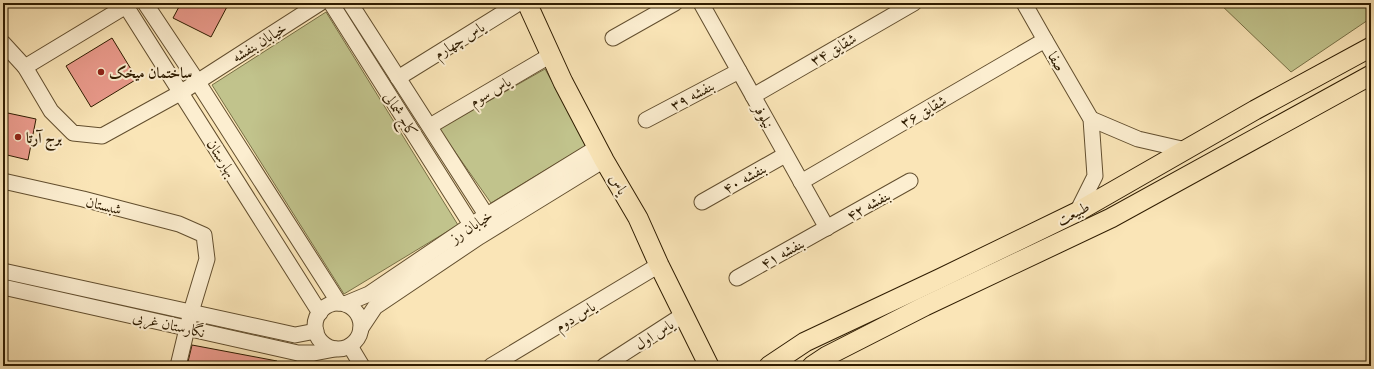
<svg xmlns="http://www.w3.org/2000/svg" width="1374" height="369" viewBox="0 0 1374 369" font-family="'Gentium Book Plus',Amiri,serif">
<style>
.green{fill:#c1c38c;stroke:#787046}
.building{fill:#eb9b8d;stroke:#2f1c00}
.lines{fill:none;stroke-linecap:round;stroke-linejoin:round}
.minor-casing{stroke:#624e2e;stroke-width:17}
.major-casing{stroke:#2f1c00;stroke-width:21}
.minor{stroke:#fceed0;stroke-width:15}
.major{stroke:#fae5b7;stroke-width:19}
.poi-dot{fill:#8f2418;stroke:#fceed0;stroke-width:1.5}
.labels{text-anchor:middle;dominant-baseline:central;stroke-width:4;stroke-linejoin:round;paint-order:stroke}
.street-label{font-size:15px;fill:#2f1c00;stroke:#fceed0}
.poi-label{font-size:15px;font-weight:bold;fill:#2f1c00;stroke:#fceed0;text-anchor:start}
</style>
<rect width="100%" height="100%" fill="#fae5b7"/>
<filter id="stains"><feTurbulence type="fractalNoise" baseFrequency=".005" numOctaves="4"/><feColorMatrix values="0 0 0 0 .2 0 0 0 0 .09 0 0 0 0 .02 0 0 0 .5 -.17"/></filter>
<radialGradient id="worn" r=".72"><stop offset=".6" stop-color="#630" stop-opacity="0"/><stop offset="1" stop-color="#630" stop-opacity=".3"/></radialGradient>
<g class="green">
<path d="M 1219,3 L 1371,3 L 1371,18 L 1291,72 Z"/>
<path d="M 326,12 L 458,225 L 344,294 L 212,85 Z"/>
<path d="M 545,69 L 587,145 L 491,203 L 439,129 Z"/>
</g>
<g class="building">
<path d="M 181,3 L 229,3 L 211,37 L 173,18 Z"/>
<path d="M 112,38 L 137,79 L 91,107 L 66,66 Z"/>
<path d="M 3,112 L 36,119 L 28,160 L 3,154 Z"/>
<path d="M 192,345 L 277,361 L 276,366 L 187,366 Z"/>
</g>
<g class="lines">
<defs>
<g id="minor">
<path d="M 124,3 L 320,313"/>
<path d="M 145,3 L 197,81 L 339,303"/>
<path d="M 331,3 L 477,234"/>
<path d="M 350,3 L 492,224"/>
<path d="M 701,3 L 827,228"/>
<path d="M 1024,3 L 1045,40 L 1091,119 L 1095,176 L 1077,212"/>
<path d="M 613,38 L 675,3"/>
<path d="M 3,43 L 25,67 L 51,111 L 73,133 L 102,136 L 180,93 L 320,3"/>
<path d="M 25,67 L 126,6"/>
<path d="M 398,78 L 519,3"/>
<path d="M 753,96 L 914,3"/>
<path d="M 1091,119 L 1138,139 L 1186,150"/>
<path d="M 646,120 L 739,71"/>
<path d="M 430,126 L 551,55"/>
<path d="M 3,181 L 83,199 L 179,224 L 204,235 L 207,259 L 191,312 L 178,366"/>
<path d="M 801,182 L 1045,40"/>
<path d="M 702,202 L 785,155"/>
<path d="M 3,271 L 295,335 L 316,331"/>
<path d="M 737,278 L 910,181"/>
<path d="M 3,287 L 298,353 L 314,353 L 335,349"/>
<circle cx="338" cy="326" r="23"/>
<path d="M 345,304 L 369,294 L 471,225 L 598,147"/>
<path d="M 361,328 L 375,307 L 479,237 L 604,160"/>
<path d="M 350,346 L 362,366"/>
<path d="M 491,366 L 659,265"/>
<path d="M 604,366 L 683,315"/>
</g>
<g id="major">
<path d="M 527,3 L 563,82 L 604,160 L 638,218 L 659,265 L 709,366"/>
<path d="M 769,366 L 805,342 L 941,278 L 1077,212 L 1255,110 L 1371,47"/>
<path d="M 812,366 L 827,356 L 925,306 L 1111,218 L 1371,75"/>
</g>
</defs>
<use href="#minor" class="minor-casing"/>
<use href="#major" class="major-casing"/>
<use href="#minor" class="minor"/>
<use href="#major" class="major"/>
</g>
<g class="poi-dot">
<circle cx="101" cy="72" r="4"/>
<circle cx="18" cy="137" r="4"/>
</g>
<g class="labels">
<g class="street-label">
<text transform="translate(459 40) rotate(-32)">یاس چهارم</text>
<text transform="translate(259 42) rotate(-32)">خیابان بنفشه</text>
<text transform="translate(833 49) rotate(-30)">شقایق ۳۴</text>
<text transform="translate(1057 61) rotate(59)">صفا</text>
<text transform="translate(490 91) rotate(-30)">یاس سوم</text>
<text transform="translate(692 95) rotate(-28)">بنفشه ۳۹</text>
<text transform="translate(923 111) rotate(-30)">شقایق ۳۶</text>
<text transform="translate(401 114) rotate(58)">کاج شمالی</text>
<text transform="translate(764 116) rotate(61)">نیلوفر</text>
<text transform="translate(222 158) rotate(58)">بهارستان</text>
<text transform="translate(744 178) rotate(-29)">بنفشه ۴۰</text>
<text transform="translate(619 184) rotate(60)">یاس</text>
<text transform="translate(104 205) rotate(14)">شبستان</text>
<text transform="translate(868 205) rotate(-29)">بنفشه ۴۲</text>
<text transform="translate(1073 213) rotate(-28)">طبیعت</text>
<text transform="translate(471 226) rotate(-33)">خیابان رز</text>
<text transform="translate(782 253) rotate(-29)">بنفشه ۴۱</text>
<text transform="translate(575 316) rotate(-31)">یاس دوم</text>
<text transform="translate(169 324) rotate(13)">نگارستان غربی</text>
<text transform="translate(654 334) rotate(-33)">یاس اول</text>
</g>
<g class="poi-label">
<text x="109" y="72">ساختمان میخک</text>
<text x="26" y="137">برج آرتا</text>
</g>
</g>
<rect width="1374" height="369" fill="none" stroke="#fae5b7" stroke-width="16"/>
<rect x="4" y="4" width="1366" height="361" fill="none" stroke="#2f1c00" stroke-width="2"/>
<rect x="8" y="8" width="1358" height="353" fill="none" stroke="#2f1c00"/>
<rect width="100%" height="100%" filter="url(#stains)"/>
<rect width="100%" height="100%" fill="url(#worn)"/>
</svg>
